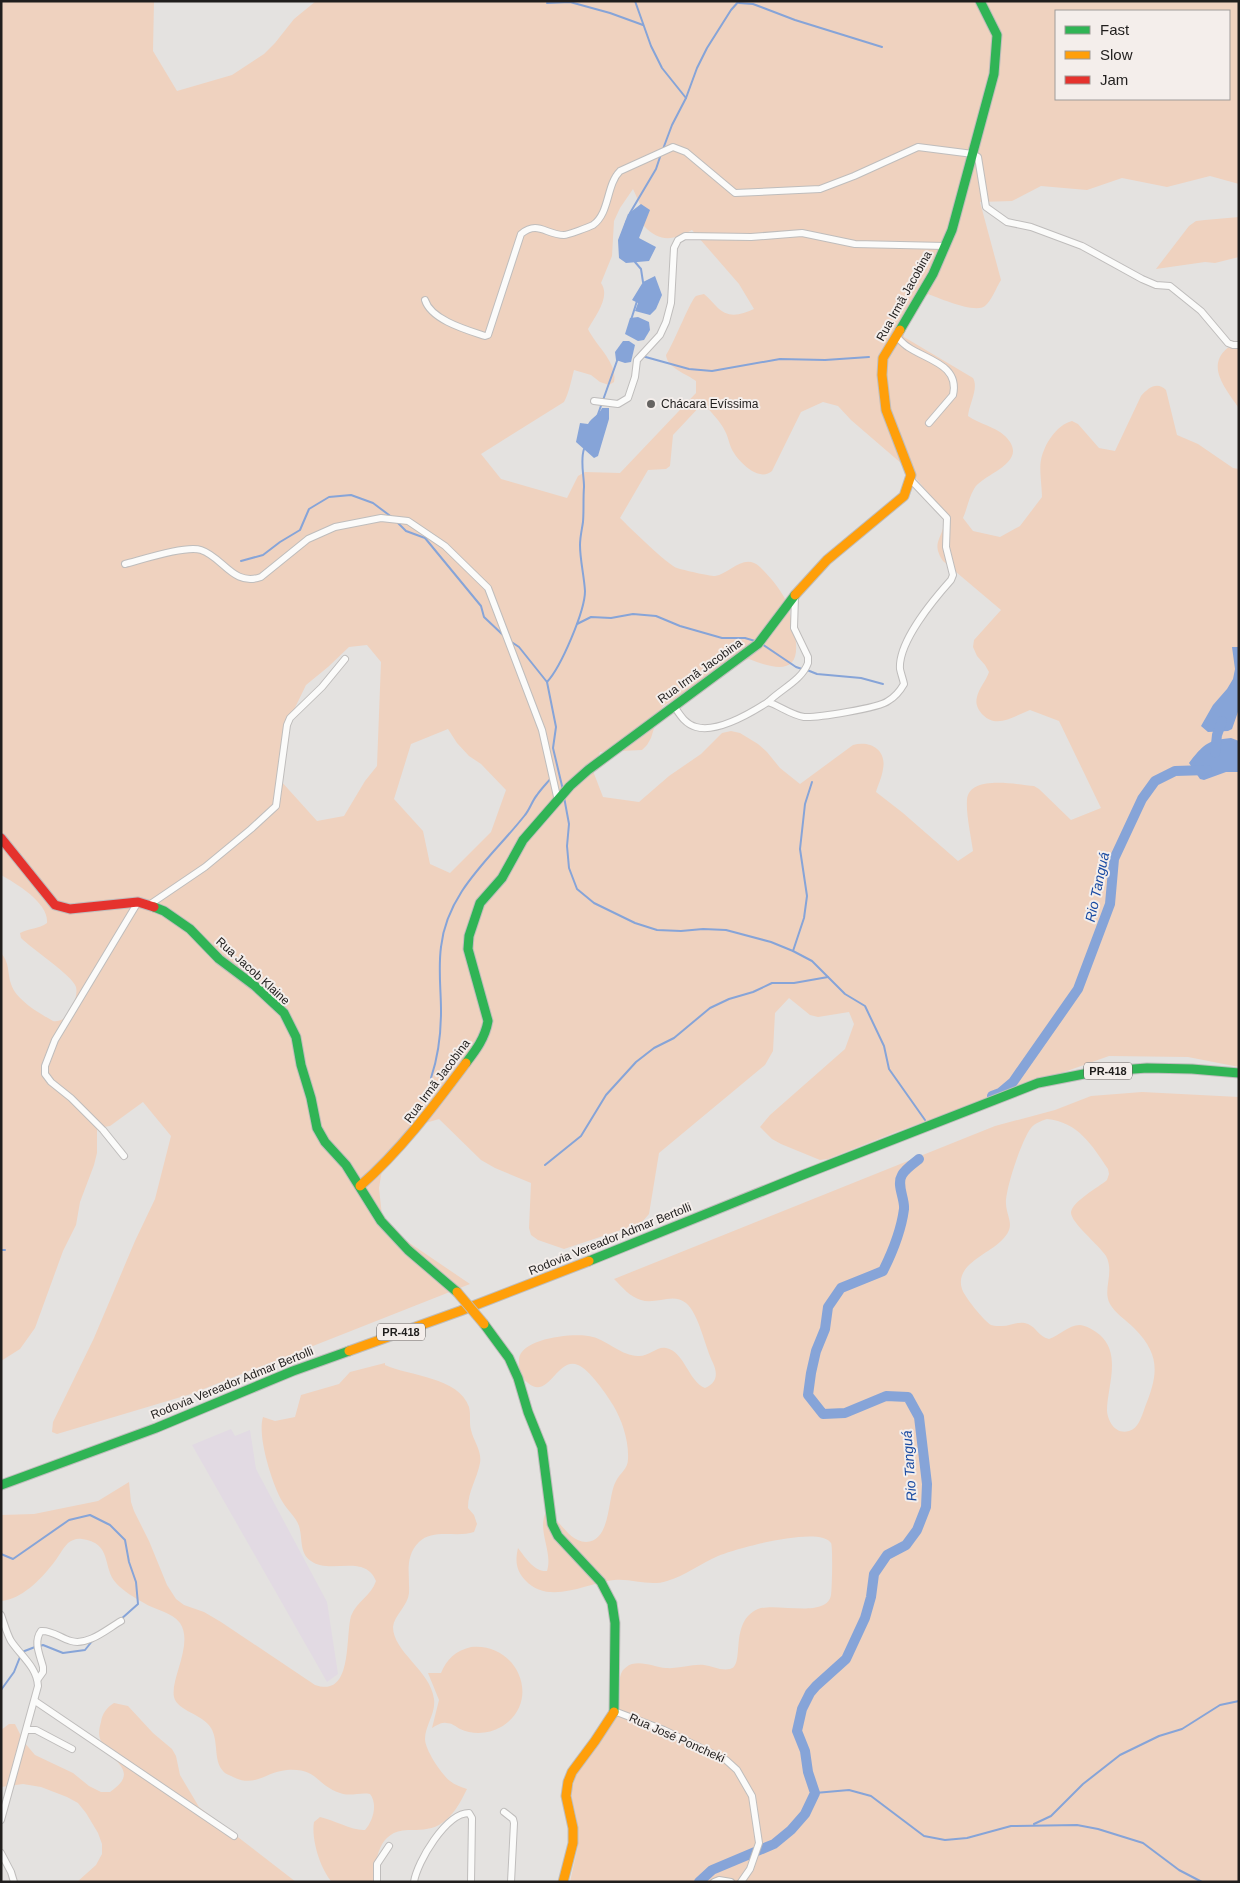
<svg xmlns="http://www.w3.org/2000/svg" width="1240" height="1883" viewBox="0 0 1240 1883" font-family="Helvetica,sans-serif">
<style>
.industrial{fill:#e2dae3}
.green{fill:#efd2bf;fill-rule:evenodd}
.water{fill:#86a4d8}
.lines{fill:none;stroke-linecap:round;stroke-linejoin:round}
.stream{stroke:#86a4d8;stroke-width:2}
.river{stroke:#86a4d8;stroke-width:10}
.street-casing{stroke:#bfbdbc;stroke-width:8}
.fast-casing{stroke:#bfbdbc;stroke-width:11}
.slow-casing{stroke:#bfbdbc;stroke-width:11}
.jam-casing{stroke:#bfbdbc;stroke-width:11}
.street{stroke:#fbfbfa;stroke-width:6}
.fast{stroke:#30b455;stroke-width:9}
.slow{stroke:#ff9f0a;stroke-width:9}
.jam{stroke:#e5322d;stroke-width:9}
.slow-bridge-casing{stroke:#bfbdbc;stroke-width:11;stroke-linecap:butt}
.slow-bridge{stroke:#ff9f0a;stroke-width:9}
.poi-dot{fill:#656361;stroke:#f4eeeb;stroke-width:2}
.labels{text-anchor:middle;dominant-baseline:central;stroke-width:4;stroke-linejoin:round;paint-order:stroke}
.shield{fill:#f4eeeb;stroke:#605c5b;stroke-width:1}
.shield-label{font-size:11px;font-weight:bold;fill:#201e1d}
.street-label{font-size:12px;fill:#201e1d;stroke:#f4eeeb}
.poi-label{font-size:12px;fill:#201e1d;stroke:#f4eeeb;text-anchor:start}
.water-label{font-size:14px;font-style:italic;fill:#184aa2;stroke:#f4eeeb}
</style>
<rect width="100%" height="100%" fill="#e4e2e0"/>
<path class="industrial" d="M 231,1429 L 235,1436 L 250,1430 L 256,1469 L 327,1602 L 338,1674 L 327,1682 L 192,1445 Z"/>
<g class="green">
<path d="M 1,1 L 154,1 L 153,51 L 177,91 L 232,75 L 264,54 L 275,43 L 294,19 L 316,1 L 1239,1 L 1239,184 L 1210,176 L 1167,187 L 1122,178 L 1087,190 L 1041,186 L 1012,201 L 980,202 L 1001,280 C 996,288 992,300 985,306 C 975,314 939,298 928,294 L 903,322 L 904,337 L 973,378 C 979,388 969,404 968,416 C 979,424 994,426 1005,436 C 1032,463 983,473 974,489 C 969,497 967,509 963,518 L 973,531 L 1000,537 L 1020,526 L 1042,497 C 1042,487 1039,469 1041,460 C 1044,445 1056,425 1072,421 L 1078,424 L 1099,448 L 1115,451 L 1141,396 C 1148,388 1157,381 1166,390 L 1177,435 L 1198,444 L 1233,468 L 1239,469 L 1239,1067 L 1188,1057 L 1109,1056 L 896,1132 L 828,1159 L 820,1160 L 781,1144 L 772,1139 L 760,1127 L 770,1115 L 845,1049 L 854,1024 L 849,1012 L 818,1017 L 810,1015 L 789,998 L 775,1013 L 773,1051 L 765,1065 L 659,1153 L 649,1214 L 643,1221 L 636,1225 L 564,1249 L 538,1240 L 531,1235 L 529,1228 L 531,1183 L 495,1168 L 481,1160 L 439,1119 L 419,1125 L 382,1170 L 379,1188 L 383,1225 L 470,1284 L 191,1394 L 57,1434 L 52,1432 L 53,1422 L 94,1338 L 135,1241 L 155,1199 L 171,1136 L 143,1102 L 110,1126 L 97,1128 L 97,1153 L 94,1165 L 80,1202 L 76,1225 L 63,1251 L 35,1328 L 20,1349 L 1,1361 L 1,953 C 10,963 7,972 11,984 C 16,1000 39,1013 53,1021 C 60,1022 65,1019 69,1013 C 73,1006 78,995 76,987 C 73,976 32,949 21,938 L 20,933 C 29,928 39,929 47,923 C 49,903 17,884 1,875 ZM 1056,11 L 1229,11 L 1229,99 L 1056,99 ZM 633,189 L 643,211 L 644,226 C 659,242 673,241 692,230 L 739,284 L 754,309 C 740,315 728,319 716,306 C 712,302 709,298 704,294 C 701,295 698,295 696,296 C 691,299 673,345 666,355 C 667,368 687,374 696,381 L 696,393 L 620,473 L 585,472 L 578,476 L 567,498 L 501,479 L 481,454 L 564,402 C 569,393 571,381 574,370 L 591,375 L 600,382 L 609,385 L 614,382 C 618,363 596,346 588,329 C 595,316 611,297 601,283 L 612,256 L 614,221 L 620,208 ZM 823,402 L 838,406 L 851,420 L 909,470 L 945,513 C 945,517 945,522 944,525 C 940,541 932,544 943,561 L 1001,610 L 974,640 L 973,647 L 977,656 L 985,665 L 989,672 C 986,681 979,688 977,697 C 975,704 978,710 983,715 C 997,729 1014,716 1030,710 L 1059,721 L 1101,808 L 1071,820 L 1039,789 L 1034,786 C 1018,785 969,774 967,800 C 966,815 971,836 973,851 L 958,861 L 903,813 L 876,792 C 878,785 882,777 883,769 C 887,750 870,740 853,745 L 800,784 L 780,768 L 767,752 L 758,744 L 740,733 L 731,731 L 722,733 L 701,754 L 669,776 L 639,802 L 603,797 L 593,771 L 600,752 L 642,750 L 647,745 L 651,738 L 656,722 L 663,706 L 689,691 L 712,672 L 749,659 C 786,674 804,670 793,626 C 790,616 789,606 784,597 C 778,586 768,575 760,567 C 744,552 730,574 715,576 C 709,576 683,570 677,568 C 669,566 628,526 620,518 L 648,470 L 666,469 L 670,466 L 673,435 L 703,403 C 710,411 721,422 725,431 C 729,438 729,446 734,453 C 741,464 760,482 772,471 L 801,412 ZM 367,645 L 381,662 L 377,766 L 365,781 L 344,816 L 317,821 L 280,780 L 290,718 L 306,685 L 328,667 L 349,647 ZM 448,729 L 457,743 L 469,756 L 481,764 L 506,790 L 491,832 L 450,873 L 430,864 L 423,831 L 394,799 L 411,744 Z"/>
<path d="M 1239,217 L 1239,257 L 1215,263 L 1205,262 L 1156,269 L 1189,226 L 1196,221 L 1205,220 Z"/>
<path d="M 1239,341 L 1239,408 C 1221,383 1202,359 1239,341 Z"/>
<path d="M 1142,1092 L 1239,1097 L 1239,1882 L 570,1882 L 578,1846 L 577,1820 L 571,1793 L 574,1782 L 577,1772 L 618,1707 C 622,1696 616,1680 623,1670 C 625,1668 630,1664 632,1664 C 643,1661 655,1667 666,1668 C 679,1669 691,1664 704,1665 C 712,1666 721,1671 730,1669 C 746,1666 728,1622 758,1609 C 776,1602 827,1619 831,1595 C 832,1590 833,1546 831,1543 C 820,1525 734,1549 718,1556 C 701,1563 685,1576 667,1581 C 649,1587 632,1578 614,1580 C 586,1583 549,1606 525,1580 C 516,1570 515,1561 518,1548 C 525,1557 534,1572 547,1571 C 553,1552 538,1533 545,1514 L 547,1513 C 560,1519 569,1542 586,1542 C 612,1541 607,1496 616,1481 C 620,1473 628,1469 628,1459 C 629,1441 622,1420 613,1405 C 607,1395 589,1369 578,1365 C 557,1356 549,1401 528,1383 C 521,1378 518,1368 519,1359 C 521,1338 576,1332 593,1337 C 608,1341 622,1356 638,1356 C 648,1357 657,1346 666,1348 C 685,1352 688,1381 705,1388 C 717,1383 718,1374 713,1363 C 705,1347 699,1314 686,1303 C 673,1292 656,1305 641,1300 C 630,1297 622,1287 614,1279 L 995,1126 L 1055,1110 L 1091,1096 ZM 1047,1119 C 1078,1122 1092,1145 1108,1169 L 1109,1174 L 1107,1180 C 1099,1187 1073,1201 1071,1212 C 1070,1222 1099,1245 1106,1256 C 1115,1273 1102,1290 1110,1304 C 1115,1313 1126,1320 1134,1328 C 1161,1355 1158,1375 1145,1407 C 1142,1416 1138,1429 1129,1431 C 1116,1435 1108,1422 1107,1411 C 1107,1387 1122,1355 1100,1335 C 1094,1330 1087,1326 1080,1325 C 1068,1325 1059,1336 1049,1339 C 1038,1336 1037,1328 1028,1324 C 1019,1320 1011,1326 1002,1326 C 999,1326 993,1326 991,1325 C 984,1321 964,1296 962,1289 C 954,1264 990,1254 1003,1239 C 1016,1225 1007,1219 1006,1204 C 1005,1190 1022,1139 1031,1128 C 1035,1123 1041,1121 1047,1119 Z"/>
<path d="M 385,1363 L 385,1365 C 409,1376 459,1377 469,1407 C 471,1415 469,1423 471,1430 C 474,1442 482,1451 480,1463 C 477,1479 468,1491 468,1508 L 474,1515 L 477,1524 L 474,1532 C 457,1538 433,1528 419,1542 C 404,1557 410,1575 409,1593 C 408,1606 394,1615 393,1627 C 393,1652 431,1671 434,1699 C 436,1713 425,1726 425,1739 C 425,1750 442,1775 450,1781 C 455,1785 461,1787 467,1789 C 460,1803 453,1817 439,1825 C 429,1830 419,1830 408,1830 C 378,1831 376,1858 374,1882 L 332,1882 C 320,1869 311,1838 314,1822 L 320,1817 C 334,1820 353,1831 365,1830 C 373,1821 378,1804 370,1794 C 360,1792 350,1797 340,1793 C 316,1785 318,1768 287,1770 C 265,1772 255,1788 233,1777 C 230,1775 225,1774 223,1771 C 213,1760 219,1741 211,1728 C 203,1714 177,1711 174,1697 C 170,1679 194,1644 180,1623 C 172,1612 155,1610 144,1603 C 135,1598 123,1591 116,1583 C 102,1568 113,1543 82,1539 C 77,1538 72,1540 68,1543 C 62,1549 58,1558 52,1565 C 40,1580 22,1599 1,1601 L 1,1515 L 34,1514 L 98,1501 L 129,1482 L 131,1502 L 134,1511 L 149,1541 L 167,1585 L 176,1599 L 184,1605 L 204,1612 L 221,1622 L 315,1685 C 353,1698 345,1639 351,1616 C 357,1601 371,1596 376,1581 C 365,1553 330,1575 311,1561 C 299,1553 303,1539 299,1526 C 296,1517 287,1510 282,1501 C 272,1483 257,1436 263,1417 L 275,1421 L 295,1417 L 301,1395 L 339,1384 L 350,1372 Z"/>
<path d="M 471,1647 C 518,1642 543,1702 501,1727 C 489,1734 473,1735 460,1729 C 455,1726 452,1723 446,1723 C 441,1722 436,1726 432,1728 L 439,1700 L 428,1673 L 441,1673 C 447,1659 455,1651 471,1647 Z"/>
<path d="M 114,1703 L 128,1706 L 153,1733 L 172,1749 L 176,1756 L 180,1775 L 199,1807 L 296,1882 L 77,1882 L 96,1865 L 102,1854 L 102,1844 L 98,1833 L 86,1813 L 78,1803 L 67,1797 L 41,1787 L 23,1784 L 1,1787 L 1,1730 L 9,1724 L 15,1724 L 24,1742 L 35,1755 L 73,1773 L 89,1786 L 101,1792 L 110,1792 C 142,1770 110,1762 101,1741 C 98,1735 99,1729 101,1722 C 102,1714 107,1707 114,1703 Z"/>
</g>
<g class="water">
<path d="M 641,204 L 650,210 L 639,238 L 656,247 L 649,261 L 626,263 L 619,258 L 618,240 L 628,214 Z"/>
<path d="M 655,276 L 662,295 L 656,309 L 650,315 L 635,311 L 638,303 L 632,300 L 643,282 Z"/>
<path d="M 638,317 L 649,322 L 650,330 L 644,340 L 638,341 L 625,334 L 630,318 Z"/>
<path d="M 623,341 L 629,341 L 635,345 L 631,362 L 625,363 L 616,360 L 615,352 Z"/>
<path d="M 602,408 L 609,408 L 609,419 L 598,456 L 594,458 L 576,442 L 580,423 L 588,424 C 592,417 599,415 602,408 Z"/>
<path d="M 1232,647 L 1239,647 L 1239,709 L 1232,729 L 1228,731 L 1208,732 L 1201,726 L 1213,705 L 1227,689 L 1233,679 L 1235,669 Z"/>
<path d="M 1231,738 L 1239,741 L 1239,772 L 1226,772 L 1204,780 L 1200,779 L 1189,763 C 1203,745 1207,740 1231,738 Z"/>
</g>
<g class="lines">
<g class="stream">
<path d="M 635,1 L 651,46 L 662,68 L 686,98"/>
<path d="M 547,3 L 570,2 L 610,13 L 643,25"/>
<path d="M 739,3 L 753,4 L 795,20 L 882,47"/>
<path d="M 663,149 L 672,125 L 686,98 L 697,68 L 707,48 L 731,10 L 739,1"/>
<path d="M 630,213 L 656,169 L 661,154"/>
<path d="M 623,232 L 627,220"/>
<path d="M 635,262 L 641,269 L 643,282"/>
<path d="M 631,320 L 637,301"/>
<path d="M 642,356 L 689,369 L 712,371 L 780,359 L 825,360 L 869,357"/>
<path d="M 597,417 L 618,358"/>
<path d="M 398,523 L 406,531 L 425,538 L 481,606 L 484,617 L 503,635"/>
<path d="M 241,561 L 263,555 L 280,542 L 300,530 L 309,509 L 329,497 L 351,495 L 373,503 L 393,518"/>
<path d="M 577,624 L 591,617 L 611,618 L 633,614 L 656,616 L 680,626 L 722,638 L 745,638 L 755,641"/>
<path d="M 510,641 L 519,647 L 547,682 L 556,727 L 553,748 L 563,790"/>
<path d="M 762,644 L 796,667 L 802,669"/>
<path d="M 807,670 L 817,674 L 861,678 L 883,684"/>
<path d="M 547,682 C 561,667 585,611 585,591 C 584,575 580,560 580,545 C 580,537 582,529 583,522 C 584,510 583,499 584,487 C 584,475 580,461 584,449"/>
<path d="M 564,797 L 569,824 L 567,846 L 569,868 L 577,889 L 594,903 L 635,923 L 657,930 L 681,931 L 703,929 L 726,930 L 771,942 L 793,951 L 812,961 L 845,994 L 865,1006 L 884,1046 L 889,1069 L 925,1120"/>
<path d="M 793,951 L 804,918 L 807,896 L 800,849 L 805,804 L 812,782"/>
<path d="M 431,1078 C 438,1057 441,1034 441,1011 C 441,989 438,969 441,947 C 447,891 493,856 525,815 C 530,809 532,801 537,795 C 541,789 547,783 551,778"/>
<path d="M 545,1165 L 581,1136 L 606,1095 L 636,1062 L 654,1048 L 674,1038 L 710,1008 L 729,999 L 753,992 L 772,983 L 794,983 L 828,977"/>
<path d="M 1,1250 L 5,1250"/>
<path d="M 1,1554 L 13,1559 L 69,1520 L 90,1515 L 110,1525 L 125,1540 L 129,1562 L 136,1582 L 138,1604 L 120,1620"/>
<path d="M 40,1646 L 43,1645 L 63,1653 L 85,1650 L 93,1640"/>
<path d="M 1,1690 L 14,1672 L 22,1652 L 35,1647"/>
<path d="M 815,1793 L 849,1790 L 871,1796 L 924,1836 L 945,1840 L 967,1838 L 1011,1826 L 1077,1825 L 1098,1829 L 1143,1843 L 1179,1870 L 1202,1882"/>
<path d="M 1034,1824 L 1051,1816 L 1083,1784 L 1120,1755 L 1159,1736 L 1182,1729 L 1220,1705 L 1239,1701"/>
</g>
<g class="river">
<path d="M 1215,753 L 1217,735 L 1222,721"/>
<path d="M 992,1096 L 1000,1093 L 1013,1082 L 1078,989 L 1110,904 L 1114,859 L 1142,799 L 1155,781 L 1175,771 L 1207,770"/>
<path d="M 699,1882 L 712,1870 L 774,1844 L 791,1830 L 805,1814 L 815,1793 L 808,1772 L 805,1751 L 797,1731 L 802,1709 L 810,1693 L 816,1686 L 846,1659 L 865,1618 L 871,1597 L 874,1574 L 887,1555 L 906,1545 L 917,1530 L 926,1507 L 927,1484 L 919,1417 L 908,1397 L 886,1396 L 845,1413 L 823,1414 L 808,1395 L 811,1373 L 816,1351 L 825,1329 L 828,1307 L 841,1288 L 883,1271 C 893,1251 901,1232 904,1209 C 905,1198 896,1185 902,1175 C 905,1169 914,1163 919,1159"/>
</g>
<defs>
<g id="street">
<path d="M 425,300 C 431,320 467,330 485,336 L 488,335 L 521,234 C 538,220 546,235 564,235 C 568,235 589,227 593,225 C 610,213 606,185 620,171 L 673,147 L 686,152 L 735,193 L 820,189 L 854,176 L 918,147 L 973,154 L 978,157 L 986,207 L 1007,222 L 1031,227 L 1082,246 L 1142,279 L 1156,285 L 1170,286 L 1201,311 L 1228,343 L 1233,345 L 1239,345"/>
<path d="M 896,336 C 900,340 903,344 908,347 C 927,360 960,365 953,395 L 929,423"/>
<path d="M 594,401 L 618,404 L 628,398 L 635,377 L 637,360 L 660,335 L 666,322 L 671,303 L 674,248 L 678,240 L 685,236 L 751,237 L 802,233 L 855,244 L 945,246"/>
<path d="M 125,564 C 141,560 186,545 201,550 C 223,557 233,587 261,577 L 308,539 L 335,527 L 381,518 L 408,521 L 445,546 L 488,588 L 542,730 L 558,801"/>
<path d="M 795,596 L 794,628 L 808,657 L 808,663 C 802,680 781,689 768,702 C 780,706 791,715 804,717 C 816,718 879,708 888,701 C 895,697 900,691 904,684 C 903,679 901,674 900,669 C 898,642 934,599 951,580 L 953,575 L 946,547 L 947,518 L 910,479"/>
<path d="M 674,706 C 680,715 685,724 696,727 C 717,733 751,713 768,702"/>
<path d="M 149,905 L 205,867 L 251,829 L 276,806 L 287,725 L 290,718 L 322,687 L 345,659"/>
<path d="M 124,1156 L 103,1130 L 71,1098 L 51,1082 L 45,1074 L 45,1066 L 55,1040 L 138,902"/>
<path d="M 1,1615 C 4,1623 7,1634 11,1641 C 21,1656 37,1667 38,1686 L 1,1820"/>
<path d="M 38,1679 L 43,1672 L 43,1667 C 40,1655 33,1642 41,1631 C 52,1630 60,1638 71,1641 C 88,1646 107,1629 121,1621"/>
<path d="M 35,1701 L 234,1836"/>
<path d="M 614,1711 L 664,1730 L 726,1760 L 737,1770 L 752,1796 L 759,1843 L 750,1869 L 741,1882"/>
<path d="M 27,1730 L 36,1730 L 72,1749"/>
<path d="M 504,1812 L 513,1819 L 514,1823 L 511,1882"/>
<path d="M 1,1853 L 11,1872 L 14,1882"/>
<path d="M 377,1882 L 377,1864 L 389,1846"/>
<path d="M 414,1882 C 417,1862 446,1813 469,1813 L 472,1818 L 471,1882"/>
<path d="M 714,1882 L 719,1880 L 731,1882"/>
</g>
<g id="fast">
<path d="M 900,330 L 933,274 L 952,230 L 994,74 L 997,35 L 980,1"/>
<path d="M 154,907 L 164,911 L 190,929 L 219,959 L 255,986 L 284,1013 L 296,1037 L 301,1065 L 311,1098 L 317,1128 L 325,1142 L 346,1165 L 381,1221 L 408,1250 L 457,1292"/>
<path d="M 466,1063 C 476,1050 485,1038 488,1021 L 468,949 L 469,936 L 480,903 L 502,878 L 523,840 L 570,786 L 588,770 L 758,644 L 795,595"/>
<path d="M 589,1261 L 800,1176 L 1038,1083 L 1094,1072 L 1147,1068 L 1192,1069 L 1239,1073"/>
<path d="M 484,1324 L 509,1358 L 518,1378 L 528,1412 L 542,1447 L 552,1524 L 558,1536 L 601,1582 L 612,1603 L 615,1623 L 614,1712"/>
<path d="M 1,1485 L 156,1428 L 293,1371 L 349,1351"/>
</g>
<g id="slow">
<path d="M 795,595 L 827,560 L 904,496 L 911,475 L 886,410 L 882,375 L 883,358 L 900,330"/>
<path d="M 360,1186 C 401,1150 433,1107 466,1063"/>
<path d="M 349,1351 L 460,1311 L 589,1261"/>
<path d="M 563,1882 L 573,1843 L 573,1828 L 566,1796 L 568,1782 L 572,1772 L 595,1741 L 614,1712"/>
</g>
<path id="jam" d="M 1,838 L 55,905 L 70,909 L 138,902 L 154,907"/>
</defs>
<use href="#street" class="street-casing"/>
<use href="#fast" class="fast-casing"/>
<use href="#slow" class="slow-casing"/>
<use href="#jam" class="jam-casing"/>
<use href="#street" class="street"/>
<use href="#fast" class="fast"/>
<use href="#slow" class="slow"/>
<use href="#jam" class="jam"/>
<defs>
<path id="slow-bridge" d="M 457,1292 L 484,1324"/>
</defs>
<use href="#slow-bridge" class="slow-bridge-casing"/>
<use href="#slow-bridge" class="slow-bridge"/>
</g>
<circle class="poi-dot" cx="651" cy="404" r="5"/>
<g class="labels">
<g class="shield">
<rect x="1084" y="1062.5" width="48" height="17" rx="4"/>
<rect x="377" y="1323.5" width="48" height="17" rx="4"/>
</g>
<g class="shield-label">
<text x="1108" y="1071">PR-418</text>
<text x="401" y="1332">PR-418</text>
</g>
<g class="street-label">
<text transform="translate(904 296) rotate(-61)">Rua Irmã Jacobina</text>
<text transform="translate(700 671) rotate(-36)">Rua Irmã Jacobina</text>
<text transform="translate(253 971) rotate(42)">Rua Jacob Klaine</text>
<text transform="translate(437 1081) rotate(-53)">Rua Irmã Jacobina</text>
<text transform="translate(610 1239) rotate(-22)">Rodovia Vereador Admar Bertolli</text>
<text transform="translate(232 1383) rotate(-22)">Rodovia Vereador Admar Bertolli</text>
<text transform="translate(677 1738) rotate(24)">Rua José Poncheki</text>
</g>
<g class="poi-label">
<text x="661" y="404">Chácara Evíssima</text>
</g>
<g class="water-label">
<text transform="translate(1097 887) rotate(-78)">Rio Tanguá</text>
<text transform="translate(909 1466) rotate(-94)">Rio Tanguá</text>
</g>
</g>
<rect width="1240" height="1883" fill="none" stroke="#201e1d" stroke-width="5"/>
<rect x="1055" y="10" width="175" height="90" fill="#f4eeeb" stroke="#9f9b99"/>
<rect x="1065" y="26" width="25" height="8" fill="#30b455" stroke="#9f9b99"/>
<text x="1100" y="35" font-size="15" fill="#201e1d">Fast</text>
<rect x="1065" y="51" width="25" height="8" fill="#ff9f0a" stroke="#9f9b99"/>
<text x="1100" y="60" font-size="15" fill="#201e1d">Slow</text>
<rect x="1065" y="76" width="25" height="8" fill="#e5322d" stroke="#9f9b99"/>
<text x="1100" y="85" font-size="15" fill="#201e1d">Jam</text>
</svg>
